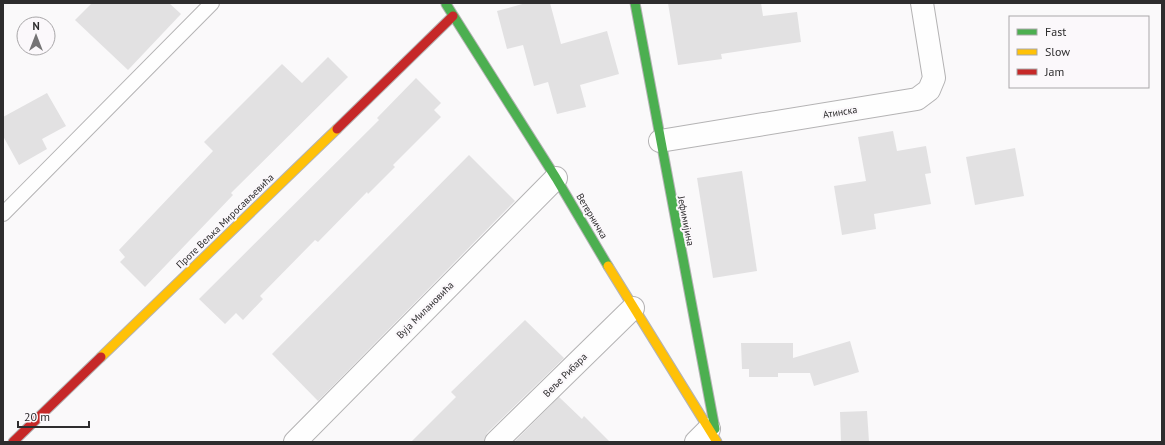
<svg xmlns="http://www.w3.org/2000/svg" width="1165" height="445" viewBox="0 0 1165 445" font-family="'PT Sans',sans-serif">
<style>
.building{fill:#e2e1e2}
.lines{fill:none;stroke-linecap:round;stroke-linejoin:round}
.lane-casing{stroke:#b4b3b4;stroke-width:16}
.street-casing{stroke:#b4b3b4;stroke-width:24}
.fast-casing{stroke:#b4b3b4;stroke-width:11}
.slow-casing{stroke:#b4b3b4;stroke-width:11}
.jam-casing{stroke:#b4b3b4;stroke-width:11}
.lane{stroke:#fefefe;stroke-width:14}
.street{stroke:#fefefe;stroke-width:22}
.fast{stroke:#4caf50;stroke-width:9}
.slow{stroke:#ffc107;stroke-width:9}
.jam{stroke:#c62828;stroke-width:9}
.labels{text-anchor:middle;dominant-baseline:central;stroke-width:4;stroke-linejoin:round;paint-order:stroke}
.street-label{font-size:10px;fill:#2e2d2e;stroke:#fbf8fb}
</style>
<rect width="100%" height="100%" fill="#faf9fa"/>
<g class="building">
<path d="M 92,3 L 169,3 L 181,14 L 128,70 L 75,20 Z"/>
<path d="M 526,3 L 550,3 L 561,44 L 607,31 L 619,74 L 580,85 L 586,107 L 557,114 L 548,82 L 534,86 L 523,45 L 507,49 L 497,11 Z"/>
<path d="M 668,3 L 761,3 L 763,16 L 797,12 L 801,42 L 721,54 L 722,59 L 678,65 Z"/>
<path d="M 328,57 L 348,77 L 231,193 L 233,195 L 145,287 L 120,262 L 125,257 L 119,250 L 213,151 L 204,142 L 282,64 L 302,83 Z"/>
<path d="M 416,78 L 441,103 L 434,110 L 441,117 L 393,165 L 395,167 L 368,194 L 367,192 L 318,242 L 315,240 L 260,296 L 263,299 L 243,320 L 236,313 L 225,324 L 199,299 L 379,120 L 377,118 Z"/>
<path d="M 47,93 L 66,126 L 42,139 L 47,149 L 19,165 L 3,136 L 3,117 Z"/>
<path d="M 893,131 L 897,151 L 926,146 L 931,173 L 925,174 L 931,204 L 874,214 L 876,229 L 842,235 L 834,186 L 866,181 L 858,137 Z"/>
<path d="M 1015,148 L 1024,196 L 975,205 L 966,157 Z"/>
<path d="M 469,155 L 515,201 L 318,401 L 272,354 Z"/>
<path d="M 742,171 L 757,271 L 713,278 L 697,178 Z"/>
<path d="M 525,320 L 564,358 L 487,433 L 484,442 L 411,442 L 456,397 L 451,392 Z"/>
<path d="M 850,341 L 859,372 L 814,386 L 810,373 L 778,373 L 778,377 L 749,377 L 749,369 L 742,369 L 741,343 L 793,343 L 793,358 Z"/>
<path d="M 559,397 L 582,419 L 584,416 L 610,442 L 514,442 Z"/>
<path d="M 867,411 L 869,442 L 841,442 L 840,412 Z"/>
</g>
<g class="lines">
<defs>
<path id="lane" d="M 3,214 L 212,3"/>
<g id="street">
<path d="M 660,141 L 917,99 L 929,90 L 934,78 L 922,3"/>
<path d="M 295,442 L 556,178"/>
<path d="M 496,442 L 633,308"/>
<path d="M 696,442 L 709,429"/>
</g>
<g id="fast">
<path d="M 635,3 L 715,429"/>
<path d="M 446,4 L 556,178 L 608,266"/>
</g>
<g id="slow">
<path d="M 608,266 L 717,442"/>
<path d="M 101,357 L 337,129"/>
</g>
<g id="jam">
<path d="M 337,129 L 453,16"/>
<path d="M 13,442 L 101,357"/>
</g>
</defs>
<use href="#lane" class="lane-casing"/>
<use href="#street" class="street-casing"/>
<use href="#fast" class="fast-casing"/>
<use href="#slow" class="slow-casing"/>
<use href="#jam" class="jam-casing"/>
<use href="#lane" class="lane"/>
<use href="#street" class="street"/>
<use href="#fast" class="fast"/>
<use href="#slow" class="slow"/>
<use href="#jam" class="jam"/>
</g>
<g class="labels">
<g class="street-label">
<text transform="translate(840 112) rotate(-9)">Атинска</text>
<text transform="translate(592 216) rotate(59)">Ветерничка</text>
<text transform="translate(225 221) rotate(-44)">Проте Вељка Миросављевића</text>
<text transform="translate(686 221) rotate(79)">Јефимијина</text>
<text transform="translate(425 310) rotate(-45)">Вуја Милановића</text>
<text transform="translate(565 375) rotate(-45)">Веље Рибара</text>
</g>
</g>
<rect width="1165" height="445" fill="none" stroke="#2e2d2e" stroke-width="8"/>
<rect x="1009" y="16" width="140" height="72" fill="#fbf8fb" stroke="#a9a7a9"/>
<rect x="1017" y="29" width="20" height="6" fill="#4caf50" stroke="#a9a7a9"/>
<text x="1045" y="36" font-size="12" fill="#2e2d2e">Fast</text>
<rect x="1017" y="49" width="20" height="6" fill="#ffc107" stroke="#a9a7a9"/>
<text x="1045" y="56" font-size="12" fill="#2e2d2e">Slow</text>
<rect x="1017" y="69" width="20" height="6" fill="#c62828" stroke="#a9a7a9"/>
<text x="1045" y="76" font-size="12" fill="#2e2d2e">Jam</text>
<g transform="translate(36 36)"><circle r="19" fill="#fbf8fb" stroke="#a9a7a9"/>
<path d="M0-3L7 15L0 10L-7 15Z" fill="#757475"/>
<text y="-6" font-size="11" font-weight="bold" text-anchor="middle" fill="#2e2d2e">N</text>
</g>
<path d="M18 421v6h71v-6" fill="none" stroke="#2e2d2e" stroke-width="2"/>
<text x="24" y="421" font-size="12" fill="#2e2d2e" stroke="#fbf8fb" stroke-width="3" paint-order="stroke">20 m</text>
</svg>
